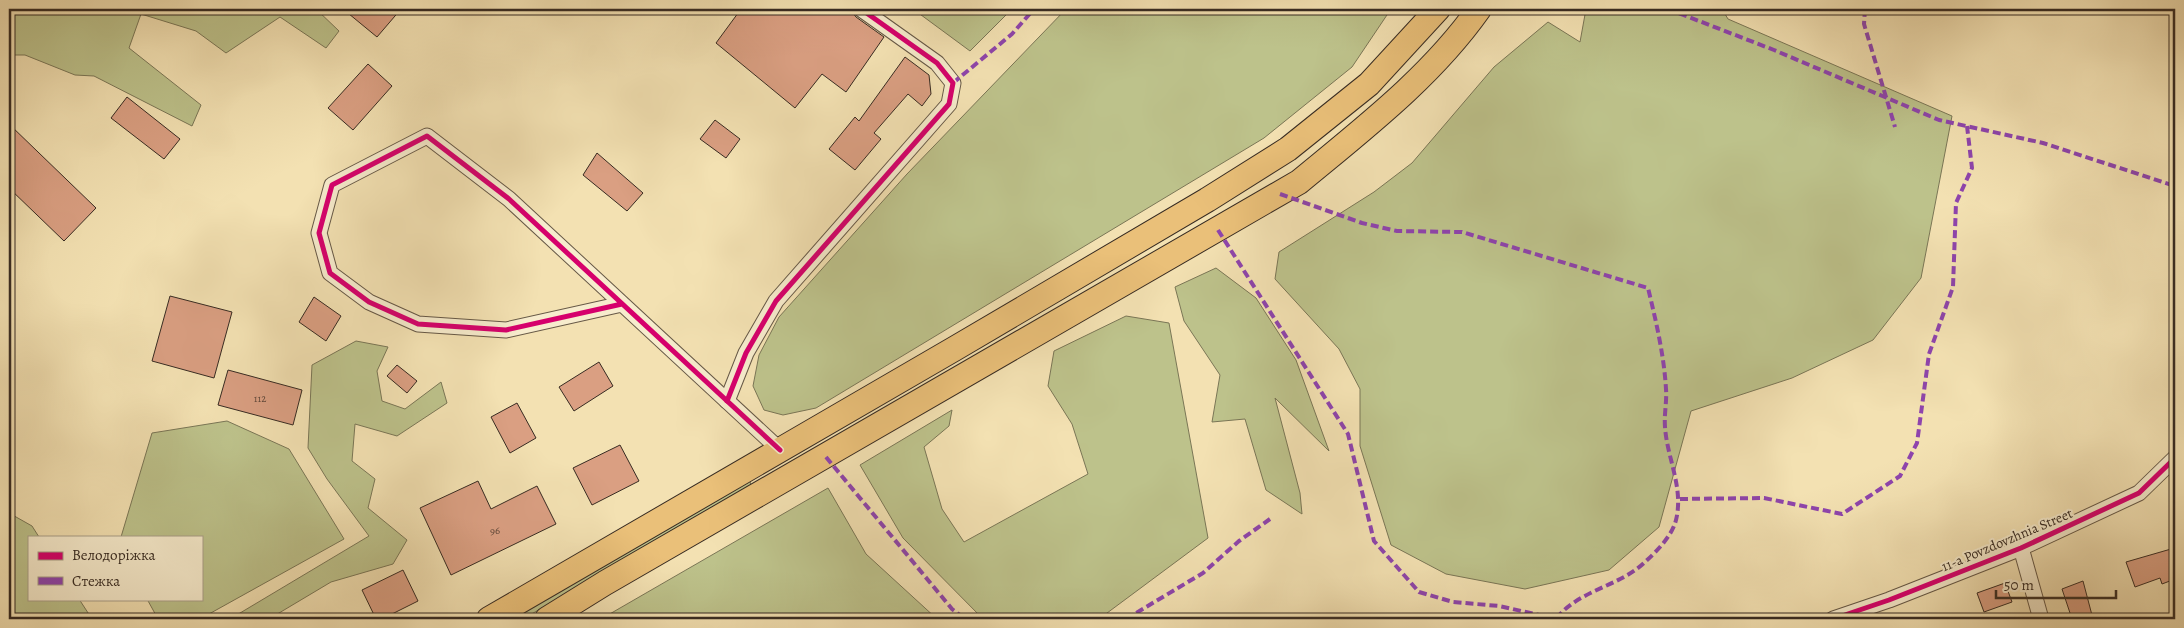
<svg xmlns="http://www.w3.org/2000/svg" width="2184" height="628" viewBox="0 0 2184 628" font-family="Alegreya,serif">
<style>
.green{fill:#bdc28b;stroke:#7a7656}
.building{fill:#da9f82;stroke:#372b22}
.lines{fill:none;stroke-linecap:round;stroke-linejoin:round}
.street-casing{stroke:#665846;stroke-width:17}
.primary-casing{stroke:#372b22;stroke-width:26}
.street{stroke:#f7eccd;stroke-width:15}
.primary{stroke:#eac079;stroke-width:24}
.quiet{stroke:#8e44ad;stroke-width:4;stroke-dasharray:8 4;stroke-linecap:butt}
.cycleway-casing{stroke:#f7eccd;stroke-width:8}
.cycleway{stroke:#d6006c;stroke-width:5}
.labels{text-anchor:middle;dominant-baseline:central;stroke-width:4;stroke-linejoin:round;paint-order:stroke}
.number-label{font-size:11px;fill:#60483a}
.street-label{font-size:14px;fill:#372b22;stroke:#f7eccd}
</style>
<rect width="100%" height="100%" fill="#f3e1b2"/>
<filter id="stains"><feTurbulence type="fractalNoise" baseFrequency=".004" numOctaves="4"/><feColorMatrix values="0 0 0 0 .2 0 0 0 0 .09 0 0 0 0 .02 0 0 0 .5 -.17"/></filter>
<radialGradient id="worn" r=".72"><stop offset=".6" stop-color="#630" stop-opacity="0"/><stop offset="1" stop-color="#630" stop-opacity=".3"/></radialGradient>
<g class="green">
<path d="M 9,9 L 316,9 L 339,31 L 326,48 L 280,17 L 226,53 L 196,31 L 141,14 L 129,48 L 201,105 L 192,126 L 94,76 L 75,75 L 25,55 L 9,55 Z"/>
<path d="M 913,9 L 1012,9 L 970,51 Z"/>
<path d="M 1066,9 L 1391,9 L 1352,67 L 1264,138 L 816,408 L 783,415 L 764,410 L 753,386 L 759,355 L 779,317 L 907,174 Z"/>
<path d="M 1586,9 L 1722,9 L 1728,19 L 1952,116 L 1921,278 L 1873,340 L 1792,378 L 1691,411 L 1659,527 L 1609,570 L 1525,589 L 1446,574 L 1391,545 L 1360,446 L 1360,389 L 1339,349 L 1275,279 L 1279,252 L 1374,192 L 1412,163 L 1494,67 L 1548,22 L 1580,42 Z"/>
<path d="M 1216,268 L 1256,298 L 1296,360 L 1329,451 L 1275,398 L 1300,493 L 1302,514 L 1266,490 L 1245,419 L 1212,422 L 1220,375 L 1184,321 L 1175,287 Z"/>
<path d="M 1126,316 L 1169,323 L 1208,538 L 1099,619 L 983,619 L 903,538 L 860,465 L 952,410 L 949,426 L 924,447 L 942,509 L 964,542 L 1088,474 L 1072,424 L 1048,386 L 1054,351 Z"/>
<path d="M 356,341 L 388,347 L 377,371 L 382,401 L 405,409 L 441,382 L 447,403 L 397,436 L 355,424 L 352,461 L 375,479 L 368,508 L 407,540 L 393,564 L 331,582 L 269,619 L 230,619 L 369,536 L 327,479 L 308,448 L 312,365 Z"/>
<path d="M 227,421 L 289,449 L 344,539 L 200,619 L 158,619 L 147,599 L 201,599 L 201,537 L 121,537 L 152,433 Z"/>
<path d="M 750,481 L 751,486 L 523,619 L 506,619 Z"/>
<path d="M 828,488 L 866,554 L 937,619 L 601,619 Z"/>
<path d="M 9,513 L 32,526 L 39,537 L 29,537 L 29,599 L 79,599 L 92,619 L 9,619 Z"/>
</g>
<g class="building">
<path d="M 343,9 L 401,9 L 377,37 Z"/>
<path d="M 741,9 L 850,9 L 856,17 L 884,37 L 846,92 L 822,74 L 795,108 L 716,43 Z"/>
<path d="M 905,57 L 929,75 L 931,94 L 922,106 L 908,94 L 874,133 L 881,139 L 855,170 L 829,149 L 855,117 L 859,121 Z"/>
<path d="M 368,64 L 392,86 L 353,130 L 328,108 Z"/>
<path d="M 127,97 L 180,139 L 164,159 L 111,118 Z"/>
<path d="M 715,120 L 740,139 L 726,158 L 700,139 Z"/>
<path d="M 9,124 L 96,208 L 64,241 L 9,188 Z"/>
<path d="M 597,153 L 643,193 L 627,211 L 583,175 Z"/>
<path d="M 170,296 L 232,312 L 214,378 L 152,361 Z"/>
<path d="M 314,297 L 341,316 L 326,341 L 299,322 Z"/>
<path d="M 599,362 L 613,386 L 574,411 L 559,387 Z"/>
<path d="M 397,365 L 417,381 L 407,393 L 387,376 Z"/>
<path d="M 228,370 L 302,390 L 293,425 L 218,405 Z"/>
<path d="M 517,403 L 536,438 L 510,453 L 491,417 Z"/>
<path d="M 620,445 L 639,481 L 592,505 L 573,468 Z"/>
<path d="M 478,481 L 491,509 L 537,486 L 556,524 L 451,575 L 420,508 Z"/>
<path d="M 2171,549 L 2175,561 L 2175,579 L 2162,584 L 2160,578 L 2135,587 L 2126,562 Z"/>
<path d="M 403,570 L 418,601 L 382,619 L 376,619 L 362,590 Z"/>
<path d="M 2083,581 L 2093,619 L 2072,619 L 2062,589 Z"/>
<path d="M 2005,583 L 2012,602 L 1984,612 L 1977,593 Z"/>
</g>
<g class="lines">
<defs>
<g id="street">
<path d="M 622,304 L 506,330 L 418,324 L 369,302 L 330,273 L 319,233 L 332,185 L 427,136 L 509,199 L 780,450"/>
<path d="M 727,401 L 746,353 L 776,301 L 949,104 L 953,83 L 937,63 L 861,9"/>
<path d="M 2021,548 L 2041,619"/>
<path d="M 1833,619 L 1889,600 L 2021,548 L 2139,493 L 2175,458"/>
</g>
<g id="primary">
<path d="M 489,619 L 954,349 L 1207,200 L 1288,149 L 1369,84 L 1438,9"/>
<path d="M 547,619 L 605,583 L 1299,182 C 1363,129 1431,77 1479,9"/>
</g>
</defs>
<use href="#street" class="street-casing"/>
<use href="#primary" class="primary-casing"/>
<use href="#street" class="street"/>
<use href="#primary" class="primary"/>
<g class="quiet">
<path d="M 1668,9 L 1774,50 L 1939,120 L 2043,143 L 2175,186"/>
<path d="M 1865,9 L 1864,24 L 1895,127"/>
<path d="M 953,83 L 1012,34 L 1034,9"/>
<path d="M 1280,194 L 1362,223 L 1397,231 L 1462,232 L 1648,288 C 1656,321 1664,355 1666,389 C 1667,401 1664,414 1665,427 C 1667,458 1684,488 1676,520 C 1672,536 1657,551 1645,562 C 1619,587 1578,590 1556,619"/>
<path d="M 1218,230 L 1348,434 L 1374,541 L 1419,592 L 1453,602 L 1499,606 L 1539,615 L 1543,619"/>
<path d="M 826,457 L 952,609 L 965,619"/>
<path d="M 1680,499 L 1764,498 L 1842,514 L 1900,476 L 1917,443 L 1929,354 L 1953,287 L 1956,203 L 1972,168 L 1967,126"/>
<path d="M 1126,619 L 1203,573 L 1239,541 L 1270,519"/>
</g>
<defs>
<g id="cycleway">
<path d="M 622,304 L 506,330 L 418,324 L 369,302 L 330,273 L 319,233 L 332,185 L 427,136 L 509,199 L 780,450"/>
<path d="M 727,401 L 746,353 L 776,301 L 949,104 L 953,83 L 937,63 L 861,9"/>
<path d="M 1833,619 L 1889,600 L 2021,548 L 2139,493 L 2175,458"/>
</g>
</defs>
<use href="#cycleway" class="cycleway-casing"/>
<use href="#cycleway" class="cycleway"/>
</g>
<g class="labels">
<g class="number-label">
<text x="260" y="398">112</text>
<text x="495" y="530">96</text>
</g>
<g class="street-label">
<text transform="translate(2007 540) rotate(-23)">11-a Povzdovzhnia Street</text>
</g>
</g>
<rect width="2184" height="628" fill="none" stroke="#f3e1b2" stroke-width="30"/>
<rect x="10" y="10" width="2164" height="608" fill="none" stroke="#372b22" stroke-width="2.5"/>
<rect x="15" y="15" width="2154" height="598" fill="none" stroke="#372b22"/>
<rect x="28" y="536" width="175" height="65" fill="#f7eccd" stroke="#aa9f89"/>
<rect x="38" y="552" width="25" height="8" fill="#d6006c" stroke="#aa9f89"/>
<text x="72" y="560" font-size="15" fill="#372b22">Велодоріжка</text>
<rect x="38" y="577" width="25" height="8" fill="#8e44ad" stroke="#aa9f89"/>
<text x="72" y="586" font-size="15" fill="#372b22">Стежка</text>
<path d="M1996 590v8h120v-8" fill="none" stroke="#372b22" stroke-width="2.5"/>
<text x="2004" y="590" font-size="15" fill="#372b22" stroke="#f7eccd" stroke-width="4" paint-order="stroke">50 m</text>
<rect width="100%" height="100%" filter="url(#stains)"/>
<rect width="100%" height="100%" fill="url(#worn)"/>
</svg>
